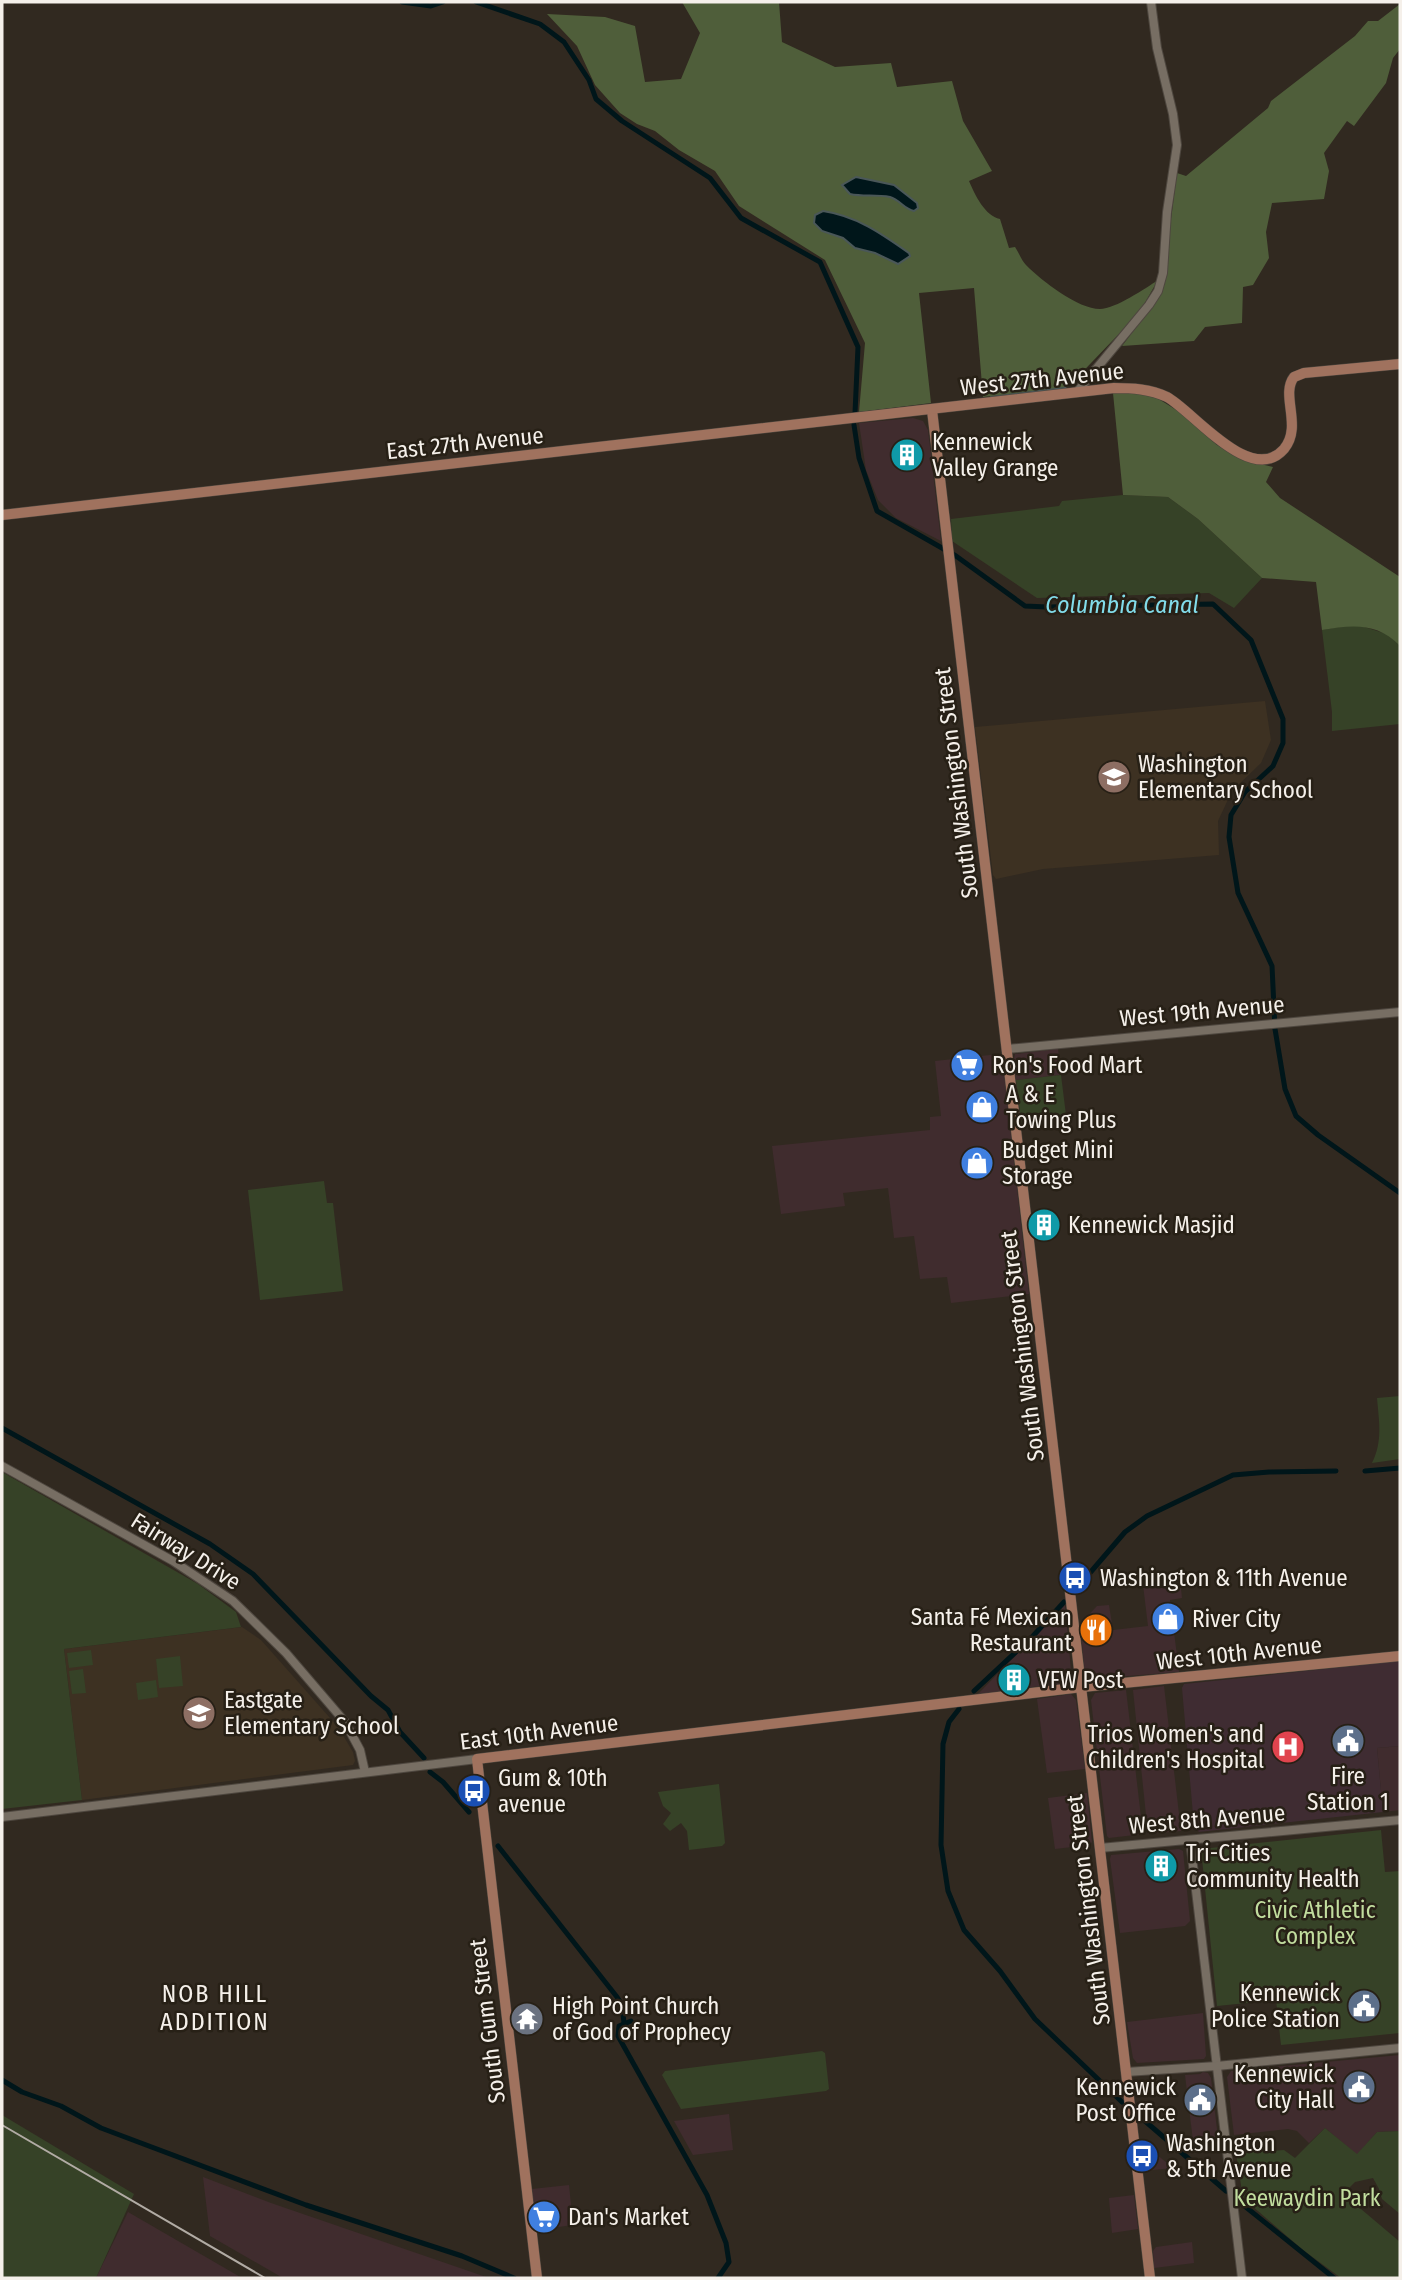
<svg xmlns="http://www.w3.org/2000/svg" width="1402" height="2280" viewBox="0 0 1402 2280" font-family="'Fira Sans Condensed',sans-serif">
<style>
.commercial{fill:#402c2e}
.built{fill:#3d3122}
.medical{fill:#3f2c32}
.green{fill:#364227}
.forest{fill:#4f5e3a}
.water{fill:#00161a;stroke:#4a5758;stroke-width:2}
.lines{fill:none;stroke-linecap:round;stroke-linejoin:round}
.stream{stroke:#4a5758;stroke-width:2}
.canal{stroke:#00161a;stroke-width:5}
.minor-casing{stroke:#4e473f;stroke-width:10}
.major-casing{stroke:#4e473f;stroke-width:11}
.minor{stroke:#776e63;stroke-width:8}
.major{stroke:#a0725e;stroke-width:10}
.rail{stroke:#b1aba4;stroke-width:2}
.labels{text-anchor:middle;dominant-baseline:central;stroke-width:5;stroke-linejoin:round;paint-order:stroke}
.street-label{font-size:23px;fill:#f5f0ea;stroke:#272016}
.poi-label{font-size:23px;fill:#f5f0ea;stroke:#272016;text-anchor:start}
.park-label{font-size:23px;fill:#c1dd9e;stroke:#272016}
.water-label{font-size:24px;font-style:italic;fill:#82dcea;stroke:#272016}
.neighbourhood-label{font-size:24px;letter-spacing:2px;fill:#f5f0ea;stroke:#272016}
</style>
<rect width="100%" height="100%" fill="#312920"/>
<g class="commercial">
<path d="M 913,418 L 923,421 L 928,430 L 941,541 L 896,518 L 878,500 L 866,470 L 859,423 Z"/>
<path d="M 1058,1049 L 1061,1075 L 1016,1080 L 1014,1059 L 1015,1054 Z"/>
<path d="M 999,1054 L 1002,1056 L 1029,1294 L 951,1303 L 947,1277 L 920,1279 L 914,1236 L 894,1238 L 888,1188 L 843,1193 L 845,1206 L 781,1214 L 772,1146 L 930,1130 L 930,1117 L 941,1116 L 935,1061 Z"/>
<path d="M 1180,1580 L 1182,1598 L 1170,1600 L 1179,1672 L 1088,1679 L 1085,1674 L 1080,1624 L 1097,1606 L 1109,1605 L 1113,1630 L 1148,1626 L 1143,1585 Z"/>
<path d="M 1065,1605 L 1072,1682 L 978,1694 Z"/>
<path d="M 1164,1686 L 1181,1831 L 1148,1834 L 1133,1690 Z"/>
<path d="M 1126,1690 L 1143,1834 L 1109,1838 L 1107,1836 L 1091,1700 L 1095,1693 Z"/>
<path d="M 1071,1694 L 1076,1700 L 1085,1769 L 1047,1773 L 1037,1699 Z"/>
<path d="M 1400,1746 L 1400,1810 L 1383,1812 L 1377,1748 Z"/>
<path d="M 1087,1793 L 1092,1842 L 1089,1845 L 1055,1849 L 1048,1798 Z"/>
<path d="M 1179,1849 L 1183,1851 L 1190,1921 L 1185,1926 L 1120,1933 L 1110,1859 L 1111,1855 Z"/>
<path d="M 1203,2013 L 1206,2056 L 1204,2059 L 1137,2063 L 1133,2058 L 1127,2022 Z"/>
<path d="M 1400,2055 L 1400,2131 L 1377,2132 L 1357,2155 L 1325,2128 L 1309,2143 L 1297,2131 L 1288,2129 L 1234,2135 L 1227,2077 L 1231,2071 Z"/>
<path d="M 1203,2072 L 1208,2073 L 1211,2078 L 1218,2138 L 1193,2141 L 1185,2075 L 1200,2074 Z"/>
<path d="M 729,2114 L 733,2150 L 693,2155 L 674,2121 Z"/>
<path d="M 1139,2140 L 1173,2168 L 1143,2171 Z"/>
<path d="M 203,2177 L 271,2203 L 489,2278 L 283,2278 L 210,2236 Z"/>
<path d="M 569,2185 L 573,2225 L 536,2230 L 532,2189 Z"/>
<path d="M 1134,2195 L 1138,2229 L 1112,2233 L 1109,2198 Z"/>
<path d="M 128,2212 L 242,2278 L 96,2278 Z"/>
<path d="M 1192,2242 L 1194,2263 L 1154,2268 L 1153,2251 L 1156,2247 Z"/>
</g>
<g class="built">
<path d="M 1265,701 L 1271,740 L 1261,763 L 1232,791 L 1218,821 L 1219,855 L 1043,869 L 996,879 L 993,875 L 975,727 Z"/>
<path d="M 242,1627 L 261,1640 L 338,1727 L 353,1752 L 355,1761 L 353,1765 L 82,1800 L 64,1649 Z"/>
</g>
<path class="medical" d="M 1400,1661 L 1400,1746 L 1377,1748 L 1383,1812 L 1199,1832 L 1194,1826 L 1182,1688 L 1184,1684 Z"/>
<g class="green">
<path d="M 1123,495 L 1168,497 L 1198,519 L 1262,578 L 1234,608 L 1209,593 L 1037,598 L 952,541 L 951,519 L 1059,506 L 1062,501 Z"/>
<path d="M 1355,624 L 1390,635 L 1400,646 L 1400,724 L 1332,731 L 1332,712 L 1322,630 Z"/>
<path d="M 1061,1075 L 1067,1123 L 1022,1128 L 1016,1080 Z"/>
<path d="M 324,1181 L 327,1203 L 333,1203 L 343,1291 L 260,1300 L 248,1190 Z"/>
<path d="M 1400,1396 L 1400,1459 L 1372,1463 C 1383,1441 1379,1422 1377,1398 Z"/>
<path d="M 2,1472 L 198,1584 L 236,1612 L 241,1627 L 64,1649 L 82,1800 L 2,1809 Z"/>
<path d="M 91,1650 L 93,1665 L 69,1668 L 67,1653 Z"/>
<path d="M 180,1656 L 183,1686 L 159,1688 L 156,1659 Z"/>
<path d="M 83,1669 L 86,1693 L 72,1694 L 69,1671 Z"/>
<path d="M 156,1680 L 158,1697 L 138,1700 L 136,1683 Z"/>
<path d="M 719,1784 L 725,1843 L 722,1846 L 689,1850 L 687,1831 L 681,1823 L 670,1831 L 663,1824 L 671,1813 L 663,1806 L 658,1792 Z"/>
<path d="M 1381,1830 L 1385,1872 L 1400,1871 L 1400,2033 L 1281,2045 L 1276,2000 L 1217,2006 L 1201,1849 Z"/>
<path d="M 822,2051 L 825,2053 L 829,2089 L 826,2091 L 681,2109 L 662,2075 L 665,2071 Z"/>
<path d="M 2,2115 L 134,2194 L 96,2278 L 2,2278 Z"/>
<path d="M 1325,2128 L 1357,2154 L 1377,2132 L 1400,2131 L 1400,2214 L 1382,2199 L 1379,2189 L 1373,2178 L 1355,2182 L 1347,2190 L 1348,2198 L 1400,2242 L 1400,2278 L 1341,2278 L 1303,2250 L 1243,2198 L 1236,2153 L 1284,2150 L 1295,2158 Z"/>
</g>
<g class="forest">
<path d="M 682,2 L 779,2 L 782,42 L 835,67 L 891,63 L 897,87 L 952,81 L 963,121 L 992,171 L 969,181 C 975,195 985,216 1000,219 L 1009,248 L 1015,247 C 1019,253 1022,261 1026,265 C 1042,281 1078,309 1100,309 C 1115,309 1146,288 1158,280 L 1139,313 L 1068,387 L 983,397 L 974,288 L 919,293 L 931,403 L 859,412 L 865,343 L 825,260 L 739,206 L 715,171 L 679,150 L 655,131 L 637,124 L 620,113 L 595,85 L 577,46 L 547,14 L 605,17 L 635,26 L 645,82 L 681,79 L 700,33 Z"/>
<path d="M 1400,4 L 1400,49 L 1393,58 L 1386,83 L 1354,126 L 1347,121 L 1324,153 L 1329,171 L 1324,199 L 1272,203 L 1266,232 L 1269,258 L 1253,285 L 1243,287 L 1242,323 L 1205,327 L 1194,341 L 1122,346 L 1156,301 L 1169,234 L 1177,173 L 1186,176 L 1268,108 L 1271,101 L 1355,36 L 1368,21 L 1378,21 Z"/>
<path d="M 1131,392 L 1157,398 L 1178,411 L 1217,445 L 1244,460 L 1273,467 L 1266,482 L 1280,498 L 1400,577 L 1400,646 C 1377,622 1352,625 1322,630 L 1316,582 L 1262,578 L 1198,519 L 1168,497 L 1123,495 L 1113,393 Z"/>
</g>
<g class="water">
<path d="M 856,177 L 894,185 L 917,203 L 918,208 L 914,211 C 904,209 900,200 890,197 C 876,194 863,197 850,194 L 842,185 Z"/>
<path d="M 823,211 C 857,216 882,234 909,253 L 910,256 L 898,264 L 875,253 L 855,248 L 843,238 L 822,231 L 814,223 L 815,215 Z"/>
</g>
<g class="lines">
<path class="stream" d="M 991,397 L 1064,388 L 1094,366"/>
<g class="canal">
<path d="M 402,2 L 431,6 L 443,2"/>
<path d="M 476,2 L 540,24 L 564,42 L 589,80 L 596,99 L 622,121 L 710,178 L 741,218 L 820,262 L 858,347 L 855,413"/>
<path d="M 854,425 L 859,458 L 877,511 L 956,556 L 1025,606 L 1047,607 L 1213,604 L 1251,640 L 1283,719 L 1283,743 L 1273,766 L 1245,792 L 1231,815 L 1229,837 L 1238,893 L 1272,966 L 1275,1029 L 1285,1089 L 1296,1116 L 1318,1135 L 1400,1193"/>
<path d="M 2,1428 L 210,1544 L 253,1574 L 371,1696 L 388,1710 L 400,1732 L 424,1758"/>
<path d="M 1365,1471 L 1400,1468"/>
<path d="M 1077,1588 L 1125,1532 L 1147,1516 L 1233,1475 L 1269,1472 L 1336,1471"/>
<path d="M 974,1691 L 1033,1636 L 1064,1602"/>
<path d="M 959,1709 L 949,1722 L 943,1744 L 941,1845 L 948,1891 L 964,1930 L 1000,1971 L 1035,2019 L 1122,2102"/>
<path d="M 430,1772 L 443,1782 L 469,1812"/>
<path d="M 498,1846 L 617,1997 L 622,2005 L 624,2023"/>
<path d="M 631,2021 L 619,2026 L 618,2036 L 707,2195 L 726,2243 L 729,2262 L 718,2278"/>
<path d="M 2,2080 L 22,2092 L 61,2106 L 101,2128 L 306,2205 L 462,2256 L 514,2278"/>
<path d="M 1138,2115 L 1226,2191"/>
<path d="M 1242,2204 L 1334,2278"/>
</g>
<defs>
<g id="minor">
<path d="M 1077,392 L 1149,305 L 1158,291 L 1163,273 L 1167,212 L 1177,145 L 1173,114 L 1157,48 L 1151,2"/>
<path d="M 1007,1049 L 1400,1012"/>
<path d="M 2,1466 L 173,1561 L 233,1601 L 286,1653 L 345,1722 L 360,1750 L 365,1772"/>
<path d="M 2,1817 L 477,1759"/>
<path d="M 1190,1840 L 1242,2278"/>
<path d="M 1100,1848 L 1400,1820"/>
<path d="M 1126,2072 L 1217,2066 L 1400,2048"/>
</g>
<g id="major">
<path d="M 932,410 L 1150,2278"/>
<path d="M 2,515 L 1114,388 C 1132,388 1150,389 1167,397 C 1193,411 1251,487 1284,449 C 1303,426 1280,395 1294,377 L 1304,373 L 1400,364"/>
<path d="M 537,2278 L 477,1759 L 1082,1687 L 1400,1656"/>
</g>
</defs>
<use href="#minor" class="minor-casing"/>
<use href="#major" class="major-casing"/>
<use href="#minor" class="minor"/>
<use href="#major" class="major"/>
<path class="rail" d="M 2,2125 L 265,2278"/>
</g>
<defs>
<symbol id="building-disc" viewBox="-11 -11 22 22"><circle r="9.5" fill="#0f9aa8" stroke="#272016"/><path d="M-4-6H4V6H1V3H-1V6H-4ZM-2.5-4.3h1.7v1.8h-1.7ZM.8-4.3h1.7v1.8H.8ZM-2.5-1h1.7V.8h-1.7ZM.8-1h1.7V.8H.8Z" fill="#fff"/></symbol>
<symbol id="school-disc" viewBox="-11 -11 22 22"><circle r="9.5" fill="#8d6e63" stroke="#272016"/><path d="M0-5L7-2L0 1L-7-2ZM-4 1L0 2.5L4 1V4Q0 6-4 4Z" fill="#fff"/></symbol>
<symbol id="supermarket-disc" viewBox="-11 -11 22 22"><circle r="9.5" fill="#3f7fe0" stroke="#272016"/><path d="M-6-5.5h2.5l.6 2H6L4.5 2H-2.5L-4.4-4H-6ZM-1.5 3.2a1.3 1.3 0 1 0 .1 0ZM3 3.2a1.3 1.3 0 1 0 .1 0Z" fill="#fff"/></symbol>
<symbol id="shop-disc" viewBox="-11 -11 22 22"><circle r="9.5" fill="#3f7fe0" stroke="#272016"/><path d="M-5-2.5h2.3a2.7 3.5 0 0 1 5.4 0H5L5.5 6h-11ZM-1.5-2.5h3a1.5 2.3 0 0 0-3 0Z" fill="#fff"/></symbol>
<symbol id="bus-disc" viewBox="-11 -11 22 22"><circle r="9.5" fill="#1a4fb4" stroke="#272016"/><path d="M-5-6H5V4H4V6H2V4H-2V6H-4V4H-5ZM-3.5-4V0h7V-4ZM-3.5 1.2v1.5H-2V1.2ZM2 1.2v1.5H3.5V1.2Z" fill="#fff"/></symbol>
<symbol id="restaurant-disc" viewBox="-11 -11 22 22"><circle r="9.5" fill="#e8710a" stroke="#272016"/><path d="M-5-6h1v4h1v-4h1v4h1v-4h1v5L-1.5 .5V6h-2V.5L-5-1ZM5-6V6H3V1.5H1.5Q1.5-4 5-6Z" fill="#fff"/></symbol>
<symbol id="civic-disc" viewBox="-11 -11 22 22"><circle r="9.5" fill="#5c6f8a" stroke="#272016"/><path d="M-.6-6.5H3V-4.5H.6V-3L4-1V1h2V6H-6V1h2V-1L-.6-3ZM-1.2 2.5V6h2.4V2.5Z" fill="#fff"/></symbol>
<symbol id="hospital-disc" viewBox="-11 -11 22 22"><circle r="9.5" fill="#e0444e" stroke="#272016"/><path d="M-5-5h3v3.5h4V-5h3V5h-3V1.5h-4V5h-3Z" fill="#fff"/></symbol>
<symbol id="temple-disc" viewBox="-11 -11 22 22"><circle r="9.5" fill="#6b7280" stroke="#272016"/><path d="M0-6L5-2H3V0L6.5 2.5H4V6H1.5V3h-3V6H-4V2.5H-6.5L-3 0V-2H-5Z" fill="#fff"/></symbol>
</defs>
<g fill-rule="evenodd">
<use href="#building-disc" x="888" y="436" width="38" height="38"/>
<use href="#school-disc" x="1095" y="758" width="38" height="38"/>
<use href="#supermarket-disc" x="948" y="1046" width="38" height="38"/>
<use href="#shop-disc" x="963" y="1088" width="38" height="38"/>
<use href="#shop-disc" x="958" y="1144" width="38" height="38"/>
<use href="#building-disc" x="1025" y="1206" width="38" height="38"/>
<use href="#bus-disc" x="1056" y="1559" width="38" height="38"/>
<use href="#shop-disc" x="1149" y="1600" width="38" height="38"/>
<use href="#restaurant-disc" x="1077" y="1611" width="38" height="38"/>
<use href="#building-disc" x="995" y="1661" width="38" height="38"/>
<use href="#school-disc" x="180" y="1694" width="38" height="38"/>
<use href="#civic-disc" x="1329" y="1722" width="38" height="38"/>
<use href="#hospital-disc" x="1269" y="1728" width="38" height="38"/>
<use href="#bus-disc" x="455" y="1772" width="38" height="38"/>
<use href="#building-disc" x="1142" y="1847" width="38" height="38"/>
<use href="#civic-disc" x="1345" y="1987" width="38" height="38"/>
<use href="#temple-disc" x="508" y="2000" width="38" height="38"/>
<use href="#civic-disc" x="1340" y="2068" width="38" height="38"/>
<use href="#civic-disc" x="1181" y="2081" width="38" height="38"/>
<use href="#bus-disc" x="1123" y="2137" width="38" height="38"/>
<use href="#supermarket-disc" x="525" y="2198" width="38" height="38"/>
</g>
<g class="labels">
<g class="street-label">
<text transform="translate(1042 379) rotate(-6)">West 27th Avenue</text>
<text transform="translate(465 443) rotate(-6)">East 27th Avenue</text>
<text transform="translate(956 783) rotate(-97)">South Washington Street</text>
<text transform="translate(1202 1011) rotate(-5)">West 19th Avenue</text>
<text transform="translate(1022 1346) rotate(-97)">South Washington Street</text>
<text transform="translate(186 1551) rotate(32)">Fairway Drive</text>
<text transform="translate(1239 1653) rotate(-6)">West 10th Avenue</text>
<text transform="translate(539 1732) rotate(-7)">East 10th Avenue</text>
<text transform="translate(1207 1819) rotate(-5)">West 8th Avenue</text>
<text transform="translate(1088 1910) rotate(-97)">South Washington Street</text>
<text transform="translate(487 2021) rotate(-97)">South Gum Street</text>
</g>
<g class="poi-label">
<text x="932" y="442">Kennewick<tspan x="932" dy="26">Valley Grange</tspan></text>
<text x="1138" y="764">Washington<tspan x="1138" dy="26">Elementary School</tspan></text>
<text x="992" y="1065">Ron's Food Mart</text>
<text x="1006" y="1094">A &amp; E<tspan x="1006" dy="26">Towing Plus</tspan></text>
<text x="1002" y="1150">Budget Mini<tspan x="1002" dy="26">Storage</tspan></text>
<text x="1068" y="1225">Kennewick Masjid</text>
<text x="1100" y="1578">Washington &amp; 11th Avenue</text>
<text x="1072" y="1617" text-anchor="end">Santa Fé Mexican<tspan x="1072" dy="26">Restaurant</tspan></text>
<text x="1192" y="1619">River City</text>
<text x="1038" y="1680">VFW Post</text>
<text x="224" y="1700">Eastgate<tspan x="224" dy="26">Elementary School</tspan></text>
<text x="1264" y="1734" text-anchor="end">Trios Women's and<tspan x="1264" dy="26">Children's Hospital</tspan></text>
<text x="1348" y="1776" text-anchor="middle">Fire<tspan x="1348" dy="26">Station 1</tspan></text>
<text x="498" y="1778">Gum &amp; 10th<tspan x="498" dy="26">avenue</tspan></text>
<text x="1186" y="1853">Tri-Cities<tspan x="1186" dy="26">Community Health</tspan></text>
<text x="1340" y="1993" text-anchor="end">Kennewick<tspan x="1340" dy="26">Police Station</tspan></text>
<text x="552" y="2006">High Point Church<tspan x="552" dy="26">of God of Prophecy</tspan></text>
<text x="1334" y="2074" text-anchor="end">Kennewick<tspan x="1334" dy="26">City Hall</tspan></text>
<text x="1176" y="2087" text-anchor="end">Kennewick<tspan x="1176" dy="26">Post Office</tspan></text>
<text x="1166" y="2143">Washington<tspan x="1166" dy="26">&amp; 5th Avenue</tspan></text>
<text x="568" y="2217">Dan's Market</text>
</g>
<g class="park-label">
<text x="1315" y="1910">Civic Athletic<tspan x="1315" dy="26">Complex</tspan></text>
<text x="1307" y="2198">Keewaydin Park</text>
</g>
<g class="water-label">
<text x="1122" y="605">Columbia Canal</text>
</g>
<g class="neighbourhood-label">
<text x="215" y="1994">NOB HILL<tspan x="215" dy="28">ADDITION</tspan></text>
</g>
</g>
<rect width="1402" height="2280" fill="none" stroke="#f5f0ea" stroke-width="7"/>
</svg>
